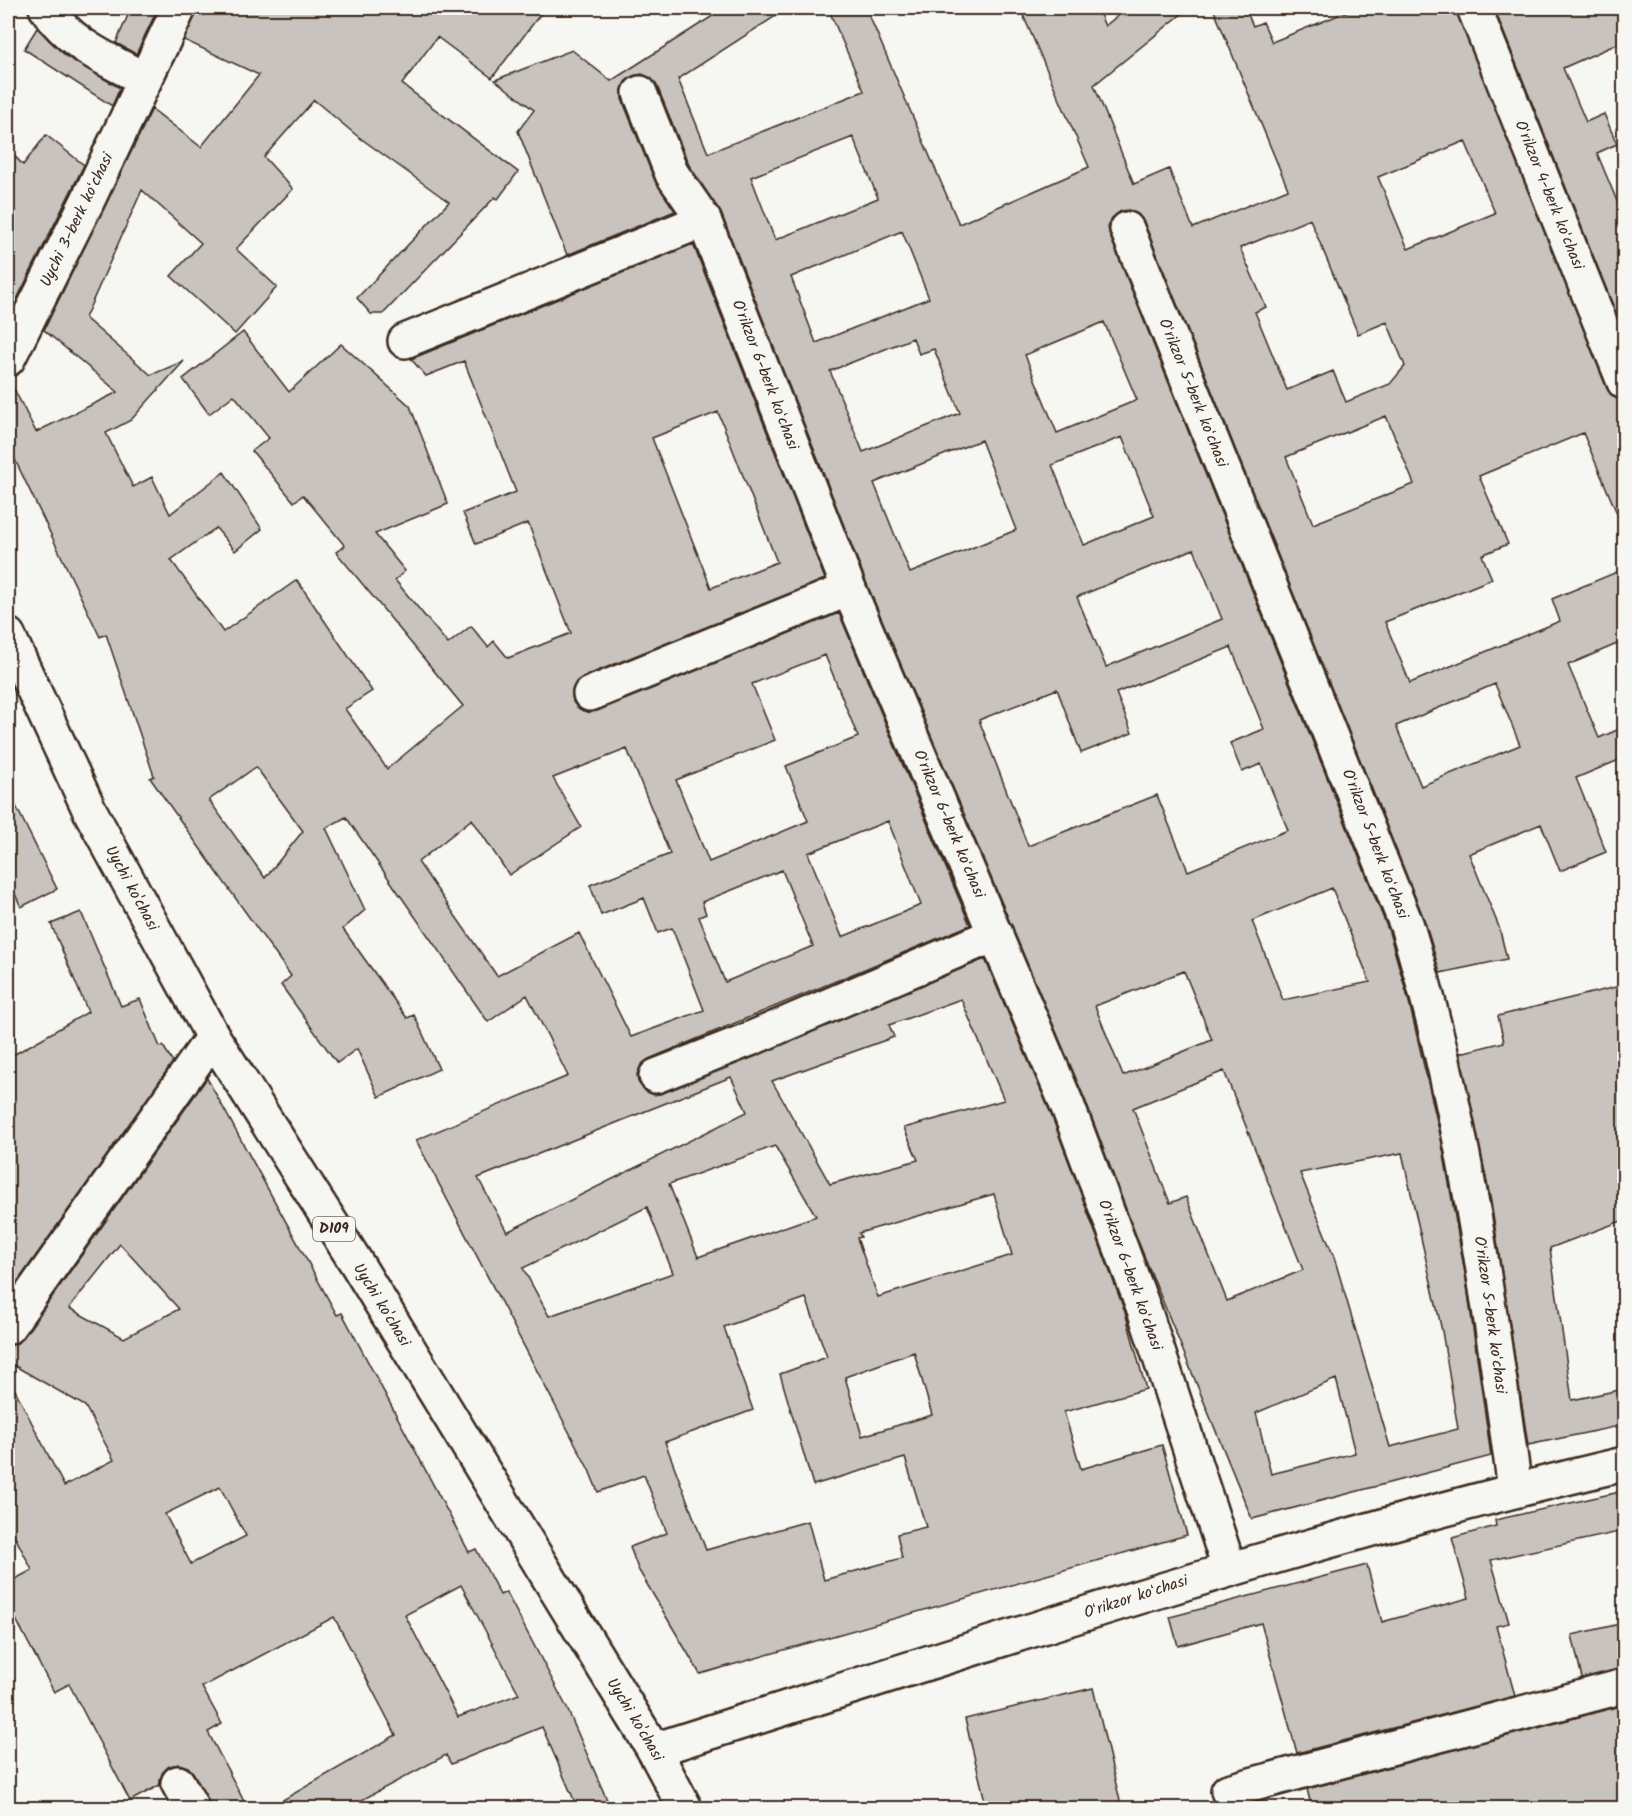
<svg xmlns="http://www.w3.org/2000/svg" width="1632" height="1816" viewBox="0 0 1632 1816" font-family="Kalam,sans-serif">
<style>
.building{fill:#c8c3be;stroke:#3b2a1e;stroke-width:1.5;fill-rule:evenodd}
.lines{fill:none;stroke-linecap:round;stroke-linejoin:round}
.minor-casing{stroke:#3b2a1e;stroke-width:38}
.major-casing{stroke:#3b2a1e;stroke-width:38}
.minor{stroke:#f6f6f2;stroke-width:33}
.major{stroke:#f6f6f2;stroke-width:33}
.labels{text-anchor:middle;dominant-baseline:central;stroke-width:4.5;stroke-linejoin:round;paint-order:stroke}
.shield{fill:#f6f6f2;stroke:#73675e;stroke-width:1.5}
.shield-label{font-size:15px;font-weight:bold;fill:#3b2a1e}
.street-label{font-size:16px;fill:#3b2a1e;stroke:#f6f6f2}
</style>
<rect width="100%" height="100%" fill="#f6f6f2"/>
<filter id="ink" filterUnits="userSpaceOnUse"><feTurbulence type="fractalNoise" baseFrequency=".0167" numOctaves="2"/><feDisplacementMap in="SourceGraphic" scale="12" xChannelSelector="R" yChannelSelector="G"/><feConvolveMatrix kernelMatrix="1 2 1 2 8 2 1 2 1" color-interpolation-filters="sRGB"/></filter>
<g filter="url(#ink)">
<g class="building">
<path d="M 113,8 L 158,8 L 136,54 L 116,43 L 128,15 Z"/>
<path d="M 198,8 L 545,8 L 492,78 L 437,37 L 402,84 L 518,172 L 498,199 L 495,197 L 383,314 L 371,314 L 357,298 L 449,202 L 356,135 L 314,100 L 264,157 L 293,189 L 236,249 L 277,287 L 235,334 L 171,276 L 201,243 L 142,190 L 85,318 L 151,375 L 184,361 L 131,420 L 106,433 L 133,487 L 152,477 L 170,514 L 224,472 L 262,529 L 235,551 L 216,528 L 171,560 L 223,632 L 297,580 L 372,691 L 345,709 L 387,769 L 463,706 L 336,552 L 345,546 L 303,495 L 294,502 L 252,451 L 269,438 L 234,395 L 209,414 L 183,379 L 243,332 L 289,392 L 341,344 L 410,406 L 448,504 L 375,534 L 405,571 L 395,580 L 448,644 L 471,626 L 488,647 L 494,641 L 508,658 L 571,633 L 528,523 L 476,544 L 463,513 L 516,492 L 464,361 L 426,376 L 411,359 L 693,244 L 825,579 L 583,677 L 576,682 L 572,691 L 573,702 L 578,708 L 587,712 L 597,711 L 839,613 L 970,925 L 649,1059 L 641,1065 L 637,1074 L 638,1082 L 645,1091 L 654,1095 L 663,1093 L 985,959 L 1051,1114 L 1125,1312 L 1146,1389 L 1064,1412 L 1081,1469 L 1162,1445 L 1187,1535 L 700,1674 L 638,1569 L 630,1547 L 667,1533 L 644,1475 L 598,1492 L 589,1470 L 416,1140 L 568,1076 L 527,995 L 488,1022 L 346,817 L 326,828 L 365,910 L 343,929 L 407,1018 L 414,1015 L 439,1069 L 379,1097 L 357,1049 L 337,1063 L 281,985 L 291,976 L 150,778 L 154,776 L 106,634 L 100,637 L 8,445 L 8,377 L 36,432 L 118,392 L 44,330 L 152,109 L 201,147 L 259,75 L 184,40 ZM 718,412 L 777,562 L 711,588 L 652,438 ZM 825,655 L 858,737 L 786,766 L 808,821 L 709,862 L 676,780 L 775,740 L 752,684 ZM 627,749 L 670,854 L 590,885 L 601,915 L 644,898 L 658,933 L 672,928 L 704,1010 L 631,1037 L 579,933 L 497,976 L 418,862 L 472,819 L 509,875 L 581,827 L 553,778 ZM 256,767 L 303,831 L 265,878 L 209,800 ZM 888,821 L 921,905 L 842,937 L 808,853 ZM 782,870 L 813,946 L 725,982 L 699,917 L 706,914 L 702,902 ZM 961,999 L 1004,1100 L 904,1128 L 918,1160 L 830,1184 L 772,1081 L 894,1037 L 889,1025 ZM 731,1077 L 747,1112 L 507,1232 L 478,1178 ZM 775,1146 L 816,1216 L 698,1257 L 669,1184 ZM 994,1194 L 1012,1255 L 878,1297 L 857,1238 L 861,1237 L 859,1233 ZM 647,1207 L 673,1273 L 549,1316 L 523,1268 ZM 806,1298 L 827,1357 L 780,1374 L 813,1485 L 905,1458 L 926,1527 L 897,1534 L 902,1558 L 824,1580 L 808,1521 L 706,1550 L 665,1442 L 753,1410 L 724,1327 ZM 914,1352 L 932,1415 L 862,1436 L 845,1377 Z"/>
<path d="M 725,8 L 788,8 L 678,79 L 708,153 L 864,91 L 828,8 L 866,8 L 959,224 L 1089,167 L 1020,8 L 1097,8 L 1105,26 L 1127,8 L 1189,8 L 1094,85 L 1134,184 L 1169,169 L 1193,228 L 1288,189 L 1213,8 L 1245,8 L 1253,26 L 1263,22 L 1272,42 L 1356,8 L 1456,8 L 1607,389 L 1613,397 L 1624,400 L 1624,530 L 1583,433 L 1479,476 L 1508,544 L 1482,555 L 1492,579 L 1385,622 L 1410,683 L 1560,621 L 1552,599 L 1624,569 L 1624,641 L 1568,665 L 1599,738 L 1624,727 L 1624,758 L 1576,778 L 1606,852 L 1560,871 L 1541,824 L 1469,854 L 1499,927 L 1507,959 L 1440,973 L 1424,919 L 1144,222 L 1138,214 L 1129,210 L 1121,211 L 1112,218 L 1108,227 L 1110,236 L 1389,932 L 1408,998 L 1441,1138 L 1466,1279 L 1491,1456 L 1252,1519 L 1138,1241 L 1085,1100 L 866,582 L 721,213 L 689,165 L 657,86 L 651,78 L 642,74 L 633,76 L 625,82 L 622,90 L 622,99 L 655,181 L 675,211 L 567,255 L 518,131 L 534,110 L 495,80 L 572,50 L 611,81 ZM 853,137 L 878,198 L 775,240 L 751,177 ZM 1465,141 L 1495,213 L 1408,249 L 1378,177 ZM 1310,219 L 1358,334 L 1387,322 L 1405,366 L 1390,384 L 1346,402 L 1333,371 L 1287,390 L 1255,312 L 1266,307 L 1240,248 ZM 902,231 L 929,298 L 816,343 L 791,277 ZM 1104,322 L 1137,400 L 1057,433 L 1025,355 ZM 913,338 L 919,354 L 934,349 L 960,413 L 863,452 L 830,371 ZM 1386,416 L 1414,484 L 1313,524 L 1286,457 ZM 1122,437 L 1154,516 L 1084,545 L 1052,465 ZM 981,440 L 1016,530 L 910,573 L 874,483 ZM 1194,549 L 1222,619 L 1106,667 L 1077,597 ZM 1231,647 L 1264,729 L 1230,743 L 1242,772 L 1261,764 L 1288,830 L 1188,871 L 1157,795 L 1028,846 L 979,720 L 1057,689 L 1081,753 L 1132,733 L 1116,693 ZM 1495,684 L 1520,745 L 1421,786 L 1396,726 ZM 1332,888 L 1370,982 L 1283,1000 L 1252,921 ZM 1184,971 L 1212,1040 L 1123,1076 L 1095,1006 ZM 1224,1071 L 1303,1270 L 1227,1301 L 1186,1197 L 1170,1203 L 1133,1108 ZM 1402,1153 L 1442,1331 L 1458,1429 L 1390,1447 L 1334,1257 L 1300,1173 ZM 1336,1379 L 1355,1453 L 1271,1474 L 1256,1413 Z"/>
<path d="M 1494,8 L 1624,8 L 1624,41 L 1563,68 L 1586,122 L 1604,114 L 1617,144 L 1597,153 L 1624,218 L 1624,333 Z"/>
<path d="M 37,28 L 67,57 L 120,88 L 112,106 L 24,49 Z"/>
<path d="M 46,135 L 84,165 L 14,305 L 8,299 L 8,149 L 23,165 Z"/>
<path d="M 8,790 L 57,889 L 21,907 L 8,879 Z"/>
<path d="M 81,912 L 121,1006 L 140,999 L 160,1047 L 163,1046 L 173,1062 L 8,1295 L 8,1058 L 88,1012 L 51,924 Z"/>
<path d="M 1624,985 L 1624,1220 L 1550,1248 L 1572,1400 L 1624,1389 L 1624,1425 L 1528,1445 L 1491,1202 L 1460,1053 L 1504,1042 L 1498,1016 Z"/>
<path d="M 207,1078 L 337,1315 L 342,1313 L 469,1552 L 476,1549 L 500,1595 L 506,1592 L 566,1706 L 611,1809 L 578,1809 L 542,1727 L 451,1764 L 446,1755 L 345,1809 L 267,1809 L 396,1735 L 334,1617 L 202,1687 L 222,1724 L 208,1732 L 248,1809 L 211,1809 L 194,1774 L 188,1767 L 179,1764 L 169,1766 L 162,1773 L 160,1785 L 130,1801 L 69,1684 L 54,1692 L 8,1604 L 8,1583 L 32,1570 L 8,1523 L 8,1376 L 64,1486 L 114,1460 L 85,1406 L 8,1362 L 8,1346 L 16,1344 L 23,1338 ZM 120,1244 L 179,1309 L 124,1338 L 69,1308 ZM 220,1487 L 246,1536 L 191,1564 L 165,1514 ZM 461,1585 L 519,1694 L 458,1717 L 405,1615 Z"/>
<path d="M 1624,1491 L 1624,1531 L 1491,1560 L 1509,1623 L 1496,1626 L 1515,1696 L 1297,1753 L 1261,1623 L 1178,1646 L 1170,1617 L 1367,1565 L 1382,1622 L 1469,1598 L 1452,1538 L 1496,1526 L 1495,1520 Z"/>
<path d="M 1624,1623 L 1624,1668 L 1582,1678 L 1572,1635 Z"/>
<path d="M 1093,1688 L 1122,1809 L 987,1809 L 965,1719 Z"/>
<path d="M 1624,1705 L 1624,1809 L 1312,1809 L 1307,1789 Z"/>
</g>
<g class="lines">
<defs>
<g id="minor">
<path d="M 46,8 C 72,46 105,58 144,79"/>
<path d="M 1474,8 L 1624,382"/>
<path d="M 640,93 L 672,174 L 704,220 L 849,589 L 1068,1107 L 1145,1312 L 1229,1568"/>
<path d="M 1127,229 L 1407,926 C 1463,1109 1489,1300 1515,1489"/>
<path d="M 405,341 L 704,220"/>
<path d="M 8,359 L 87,202 L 179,8"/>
<path d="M 590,694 L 849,589"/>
<path d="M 656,1076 L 750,1039 L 996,934"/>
<path d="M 8,1327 L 213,1037"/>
<path d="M 178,1783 L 192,1808"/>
<path d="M 1228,1791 L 1624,1686"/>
</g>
<g id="major">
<path id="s1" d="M 8,635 L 90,811 L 213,1037 L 357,1264 L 654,1750 L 685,1808"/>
<path d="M 654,1750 C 976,1648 1296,1541 1624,1464"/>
</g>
</defs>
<use href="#minor" class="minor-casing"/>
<use href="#major" class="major-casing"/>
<use href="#minor" class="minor"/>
<use href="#major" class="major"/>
</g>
</g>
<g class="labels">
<rect class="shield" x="313" y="1217" width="42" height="24" rx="4.5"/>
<g class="shield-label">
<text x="334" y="1229">D109</text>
</g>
<g class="street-label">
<text transform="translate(1549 195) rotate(68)">Oʻrikzor 4-berk koʻchasi</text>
<text transform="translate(77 220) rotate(-64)">Uychi 3-berk koʻchasi</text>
<text transform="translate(765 375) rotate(69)">Oʻrikzor 6-berk koʻchasi</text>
<text transform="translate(1193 393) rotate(68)">Oʻrikzor 5-berk koʻchasi</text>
<text transform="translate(949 824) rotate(67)">Oʻrikzor 6-berk koʻchasi</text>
<text transform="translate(1375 844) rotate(69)">Oʻrikzor 5-berk koʻchasi</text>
<text stroke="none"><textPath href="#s1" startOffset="282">Uychi ko'chasi</textPath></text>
<text transform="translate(1130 1275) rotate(70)">Oʻrikzor 6-berk koʻchasi</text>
<text stroke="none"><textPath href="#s1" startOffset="768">Uychi ko'chasi</textPath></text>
<text transform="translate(1490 1315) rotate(82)">Oʻrikzor 5-berk koʻchasi</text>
<text transform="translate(1136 1597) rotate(-18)">Oʻrikzor koʻchasi</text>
<text stroke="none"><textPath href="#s1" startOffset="1254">Uychi ko'chasi</textPath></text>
</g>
</g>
<rect width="1632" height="1816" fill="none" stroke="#f6f6f2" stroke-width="30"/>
<rect x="15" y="15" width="1602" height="1786" fill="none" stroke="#3b2a1e" stroke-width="2" filter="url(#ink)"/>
</svg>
